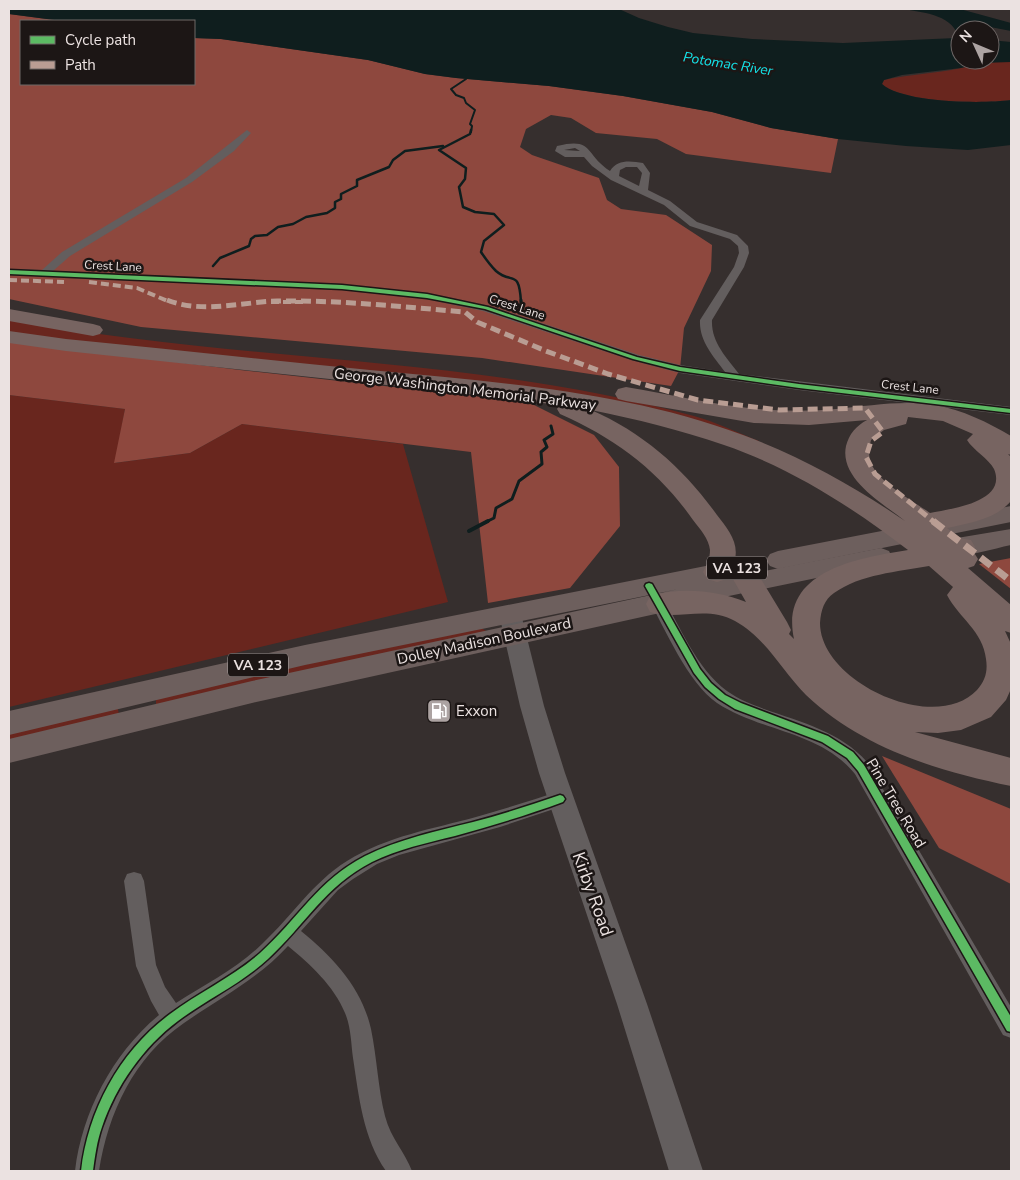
<svg xmlns="http://www.w3.org/2000/svg" width="1020" height="1180" viewBox="0 0 1020 1180" font-family="'Nunito Sans',sans-serif">
<style>
.green{fill:#69261e}
.forest{fill:#8e483e}
.water{fill:#0f1e1e}
.lines{fill:none;stroke-linecap:round;stroke-linejoin:round}
.stream-far3{stroke:#0f1e1e;stroke-width:2}
.stream-far2{stroke:#0f1e1e;stroke-width:2.5}
.stream-far1{stroke:#0f1e1e;stroke-width:3}
.stream{stroke:#0f1e1e;stroke-width:4}
.street{fill:#635e5e;fill-rule:evenodd}
.secondary{fill:#635e5e;fill-rule:evenodd}
.primary{fill:#6d5f5d;fill-rule:evenodd}
.highway{fill:#776461;fill-rule:evenodd}
.quiet-far2{stroke:#b99d93;stroke-width:4;stroke-dasharray:8 4;stroke-linecap:butt}
.quiet-far1{stroke:#b99d93;stroke-width:5;stroke-dasharray:10 5;stroke-linecap:butt}
.quiet{stroke:#b99d93;stroke-width:7;stroke-dasharray:13 7;stroke-linecap:butt}
.cycleway-casing{stroke:#1c1615;stroke-width:3}
.cycleway{fill:#5cba63;fill-rule:evenodd}
.labels{text-anchor:middle;dominant-baseline:central;stroke-width:5;stroke-linejoin:round;paint-order:stroke}
.far-street-label{font-size:12px;fill:#ebe2e1;stroke:#1c1615}
.far-water-label{font-size:14px;font-style:italic;fill:#14e3e9;stroke:#1c1615}
.shield{fill:#1c1615;stroke:#ada5a4;stroke-width:1}
.shield-label{font-size:14px;font-weight:bold;fill:#ebe2e1}
.street-label{font-size:15px;fill:#ebe2e1;stroke:#1c1615}
.poi-label{font-size:15px;fill:#ebe2e1;stroke:#1c1615;text-anchor:start}
.near-street-label{font-size:18px;fill:#ebe2e1;stroke:#1c1615}
</style>
<rect width="100%" height="100%" fill="#362f2e"/>
<g class="green">
<path d="M 1011,62 L 1011,100 C 983,104 903,103 882,84 L 884,80 C 909,74 935,74 961,68 C 978,64 993,61 1011,62 Z"/>
<path d="M 9,319 C 236,363 471,354 694,416 C 716,422 738,433 759,441 L 757,445 L 663,415 L 24,337 L 9,334 Z"/>
<path d="M 9,395 L 125,409 L 115,463 L 190,453 L 242,424 L 403,444 L 448,602 L 9,707 Z"/>
<path d="M 479,627 L 488,632 L 156,706 L 156,700 L 164,695 Z"/>
<path d="M 114,705 L 118,709 L 119,715 L 113,719 L 9,747 L 9,731 Z"/>
</g>
<g class="forest">
<path d="M 9,14 L 62,21 L 21,21 L 21,84 L 194,84 L 194,38 L 221,39 L 368,60 L 425,74 L 456,78 L 549,86 L 623,96 L 712,112 L 771,128 L 838,139 L 831,173 L 686,154 L 657,139 L 596,133 L 571,118 L 551,115 L 526,129 L 520,147 L 532,155 L 599,178 L 607,200 L 621,209 L 666,215 L 712,245 L 711,271 L 684,328 L 680,369 L 671,386 L 482,358 L 141,327 L 9,299 Z"/>
<path d="M 9,341 L 240,370 L 528,402 L 594,435 L 619,467 L 620,526 L 570,588 L 488,603 L 471,452 L 242,424 L 190,453 L 114,463 L 125,409 L 9,395 Z"/>
<path d="M 1011,558 L 1011,589 L 979,564 Z"/>
<path d="M 882,756 L 1011,809 L 1011,884 L 939,848 Z"/>
</g>
<path class="water" d="M 9,9 L 619,9 L 639,18 L 668,27 L 693,33 L 752,39 L 843,43 L 956,38 L 958,35 C 950,14 921,12 902,9 L 960,9 L 1011,23 L 1011,31 L 985,26 L 964,25 L 962,30 L 960,30 L 960,60 L 990,60 L 990,40 L 1011,42 L 1011,62 L 981,63 L 961,68 L 902,75 L 884,80 L 882,84 C 903,103 983,104 1011,100 L 1011,145 L 968,150 L 906,146 L 838,139 L 771,128 L 712,112 L 623,96 L 549,86 L 456,78 L 425,74 L 368,60 L 221,39 L 194,38 L 194,21 L 62,21 L 9,14 Z"/>
<g class="lines">
<path class="stream-far3" d="M 466,79 L 451,89 L 456,95 L 464,98 L 466,103 L 475,110 L 470,124 L 472,126 L 471,132"/>
<g class="stream-far2">
<path d="M 471,130 L 470,134 L 439,150 L 466,168 L 465,179 L 459,187 L 463,207 L 475,212 L 494,214 L 504,225 L 484,241 L 481,252 C 485,258 491,266 496,271 C 512,285 519,268 521,302"/>
<path d="M 213,266 L 220,258 L 249,246 L 251,239 L 255,236 L 267,235 L 278,227 L 293,224 L 306,217 L 327,213 L 335,208 L 335,202 L 341,199 L 341,194 L 357,186 L 357,180 L 389,167 L 393,160 L 405,151 L 443,146"/>
</g>
<g class="stream-far1">
<path d="M 521,300 L 521,305"/>
<path d="M 486,522 L 494,518 L 496,508 L 512,499 L 519,481 L 542,464 L 541,452 L 547,447 L 544,440 L 553,434 L 551,426"/>
</g>
<path class="stream" d="M 469,531 L 488,521"/>
<g class="street">
<path d="M 247,130 L 251,133 L 234,151 L 192,182 L 70,256 L 53,271 L 342,284 L 427,293 L 490,306 L 639,355 L 680,365 L 725,372 C 713,356 699,341 700,320 L 734,267 L 739,253 L 738,246 L 730,239 L 690,226 L 664,205 L 611,180 L 592,166 L 584,157 L 565,157 L 555,151 L 557,146 C 594,137 584,154 610,171 C 617,159 631,161 643,163 L 650,173 L 648,190 L 670,201 L 697,222 L 737,235 L 748,246 L 749,253 L 744,267 L 712,320 C 711,342 726,357 739,374 L 1011,407 L 1011,415 L 799,390 L 680,373 L 631,360 L 483,311 L 427,299 L 342,290 L 9,275 L 9,269 L 42,270 L 62,252 L 186,178 ZM 575,148 L 580,151 L 564,150 ZM 626,167 L 637,167 L 642,173 L 639,186 L 619,176 L 620,170 Z"/>
<path d="M 656,592 L 661,594 C 680,626 696,668 727,691 C 738,699 751,704 764,709 C 801,722 841,732 867,762 L 1011,1007 L 1011,1038 L 1003,1035 L 855,774 C 820,731 761,732 717,703 C 688,683 665,629 648,598 L 651,594 Z"/>
<path d="M 560,791 L 566,793 L 569,799 L 566,805 L 500,827 L 399,855 L 377,864 L 353,879 L 338,890 L 301,931 C 333,957 362,988 371,1029 C 377,1058 378,1088 385,1116 C 391,1139 405,1152 412,1171 L 386,1171 C 363,1138 359,1097 353,1058 C 351,1043 351,1027 345,1013 C 334,986 310,964 288,946 C 258,979 220,998 184,1023 C 134,1057 108,1113 99,1171 L 75,1171 C 82,1112 113,1053 159,1015 L 151,1001 L 136,966 L 124,881 L 127,874 L 134,872 L 141,874 L 144,881 L 156,965 L 165,987 L 176,1003 C 206,984 238,968 263,943 C 292,916 313,882 347,861 C 387,836 433,829 476,817 C 505,809 532,800 560,791 Z"/>
</g>
<path class="secondary" d="M 510,605 L 518,608 L 521,614 L 544,706 L 565,773 L 647,1004 L 703,1171 L 669,1171 L 617,1004 L 539,773 L 520,706 L 499,614 L 502,608 Z"/>
<g class="primary">
<path d="M 1011,506 L 1011,522 L 778,569 L 770,566 L 766,560 L 770,554 L 778,551 Z"/>
<path d="M 1011,529 L 1011,545 C 987,550 957,561 933,554 L 930,548 L 933,542 Z"/>
<path d="M 881,548 L 889,551 L 892,557 L 889,563 L 695,603 L 660,613 L 252,703 L 9,763 L 9,739 L 252,681 L 679,589 L 305,665 L 9,735 L 9,711 L 305,645 L 736,560 L 744,563 L 748,569 L 744,575 Z"/>
</g>
<g class="highway">
<path d="M 9,309 L 93,324 L 100,326 L 103,330 L 100,334 L 93,336 L 9,321 Z"/>
<path d="M 9,331 L 66,339 C 167,349 269,360 370,370 C 495,382 625,391 743,435 C 801,457 854,486 905,521 C 884,504 839,479 846,446 C 849,434 856,426 867,420 L 809,425 L 754,423 L 626,401 L 618,399 L 615,394 L 618,389 L 626,387 C 675,395 723,407 772,410 C 793,411 815,411 836,409 C 869,406 902,400 935,405 C 963,410 987,422 1011,436 L 1011,455 L 1008,454 L 1011,457 L 1011,501 C 996,519 970,523 947,528 L 959,538 L 971,540 L 975,547 L 973,551 L 978,559 L 974,566 L 968,568 L 1011,605 L 1011,633 L 1005,631 L 1011,644 L 1011,689 L 1006,700 L 991,717 L 961,730 L 938,733 L 915,732 L 1011,758 L 1011,786 C 937,771 862,748 806,695 C 782,671 766,638 735,621 C 706,605 678,621 650,612 L 646,604 L 650,596 C 680,587 717,590 746,602 L 730,574 L 727,579 L 717,582 L 707,579 L 703,572 C 707,565 710,558 710,550 C 709,539 700,529 693,520 C 659,471 615,438 560,414 L 557,409 L 559,405 L 443,391 L 66,351 L 9,343 ZM 591,410 C 636,419 680,430 724,445 C 791,468 852,507 908,550 C 859,558 779,570 794,639 L 789,634 L 791,630 L 787,622 L 750,561 L 740,558 L 735,559 C 739,542 727,528 717,515 C 684,469 644,433 591,410 ZM 908,417 L 943,421 L 973,434 L 967,440 C 973,450 989,459 994,469 C 1008,502 950,509 930,513 C 913,501 878,482 871,463 C 868,455 869,448 871,440 L 884,430 L 906,424 ZM 929,566 L 953,587 L 947,595 C 959,618 983,631 986,659 C 988,672 985,681 977,690 C 935,735 820,682 820,623 C 821,610 824,600 834,593 C 861,574 897,572 929,566 Z"/>
</g>
<g class="quiet-far2">
<path d="M 9,280 L 64,282"/>
<path d="M 89,282 L 137,288 L 170,302"/>
<path d="M 271,302 L 307,302"/>
</g>
<path class="quiet-far1" d="M 167,300 C 202,314 242,302 277,301 C 340,300 403,307 465,312 L 477,322 L 546,351 L 608,374 L 698,400 L 779,410 L 865,408 L 883,432 L 871,441 L 866,457 L 875,474 L 934,522"/>
<path class="quiet" d="M 933,521 L 1011,581"/>
<defs>
<g id="cycleway">
<path d="M 9,270 L 342,285 L 427,294 L 488,307 L 637,357 L 680,367 L 799,384 L 1011,409 L 1011,413 L 799,388 L 680,371 L 633,359 L 485,309 L 427,298 L 342,289 L 9,274 Z"/>
<path d="M 649,583 L 652,584 L 700,669 L 711,683 L 725,695 L 741,703 L 828,736 L 853,752 L 864,765 L 1011,1017 L 1011,1032 L 1007,1031 L 858,771 L 847,758 L 822,742 L 735,709 L 719,699 L 705,687 L 694,673 L 645,586 L 646,584 Z"/>
<path d="M 560,795 L 563,796 L 565,799 L 563,802 C 528,815 491,826 455,836 C 427,843 398,849 372,862 C 325,886 305,925 268,959 C 241,984 207,999 178,1021 C 143,1047 116,1086 102,1127 C 97,1141 95,1156 93,1171 L 81,1171 C 88,1110 120,1051 170,1014 C 199,992 233,977 260,953 C 298,919 318,880 365,856 C 399,839 437,831 473,822 C 503,814 531,805 560,795 Z"/>
</g>
</defs>
<use href="#cycleway" class="cycleway-casing"/>
<use href="#cycleway" class="cycleway"/>
</g>
<defs>
<symbol id="fuel-square" viewBox="-11 -11 22 22"><rect x="-9" y="-9" width="18" height="18" rx="4" fill="#aca3a2" stroke="#1c1615"/><path d="M-5.5-6h7V0h2V4h1.3V-2.5L3-4.5l.8-.8L6-3V5H2.5V1h-1V6h-7ZM-4.2-4.7v3.2H.2V-4.7Z" fill="#fff"/></symbol>
</defs>
<g fill-rule="evenodd">
<use href="#fuel-square" x="425" y="697" width="28" height="28"/>
</g>
<g class="labels">
<g class="far-street-label">
<text transform="translate(113 266) rotate(3)">Crest Lane</text>
<text transform="translate(517 307) rotate(18)">Crest Lane</text>
<text transform="translate(910 387) rotate(6)">Crest Lane</text>
</g>
<g class="far-water-label">
<text transform="translate(728 64) rotate(9)">Potomac River</text>
</g>
<g class="shield">
<rect x="707" y="556.5" width="60" height="23" rx="4"/>
<rect x="228" y="653.5" width="60" height="23" rx="4"/>
</g>
<g class="shield-label">
<text x="737" y="568">VA 123</text>
<text x="258" y="665">VA 123</text>
</g>
<g class="street-label">
<text transform="translate(465 389) rotate(7)">George Washington Memorial Parkway</text>
<text transform="translate(484 641) rotate(-12)">Dolley Madison Boulevard</text>
<text transform="translate(896 803) rotate(59)">Pine Tree Road</text>
</g>
<g class="poi-label">
<text x="456" y="711">Exxon</text>
</g>
<g class="near-street-label">
<text transform="translate(593 894) rotate(70)">Kirby Road</text>
</g>
</g>
<rect width="1020" height="1180" fill="none" stroke="#ebe2e1" stroke-width="20"/>
<rect x="20" y="20" width="175" height="65" fill="#1c1615" stroke="#6f6867"/>
<rect x="30" y="36" width="25" height="8" fill="#5cba63" stroke="#6f6867"/>
<text x="65" y="45" font-size="15" fill="#ebe2e1">Cycle path</text>
<rect x="30" y="61" width="25" height="8" fill="#b99d93" stroke="#6f6867"/>
<text x="65" y="70" font-size="15" fill="#ebe2e1">Path</text>
<g transform="translate(975 45) rotate(314)"><circle r="24" fill="#1c1615" stroke="#6f6867"/>
<path d="M0-4L9 19L0 12L-9 19Z" fill="#aca3a2"/>
<text y="-8" font-size="14" font-weight="bold" text-anchor="middle" fill="#ebe2e1">N</text>
</g>
</svg>
